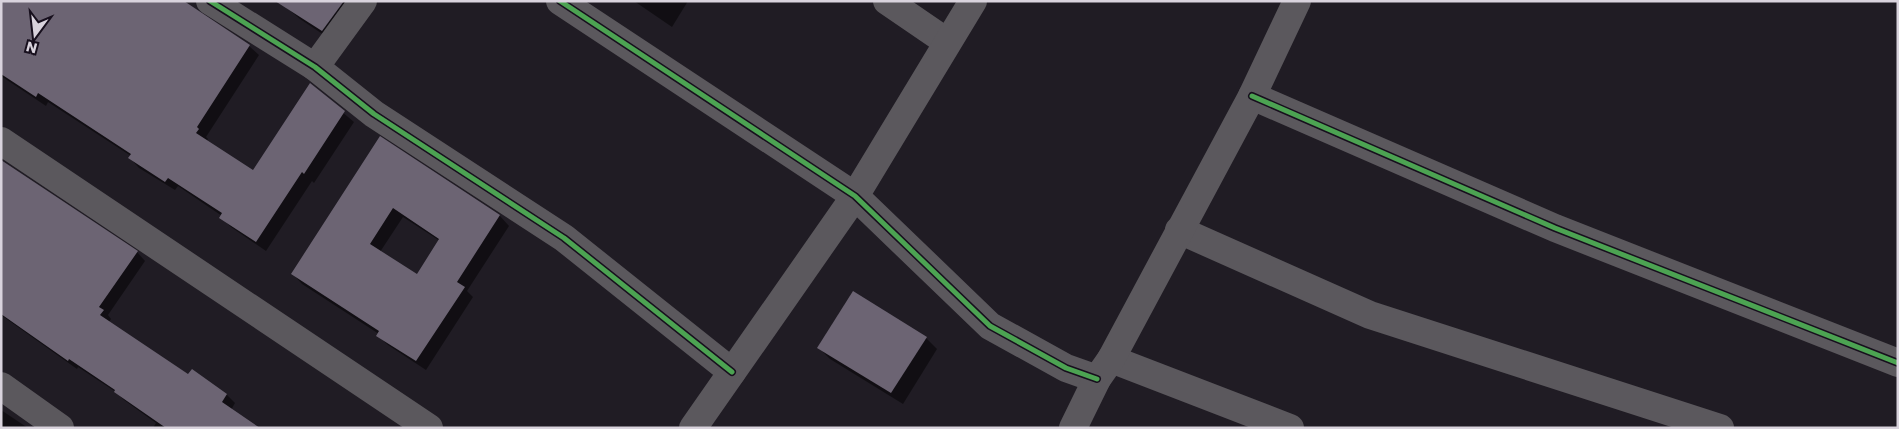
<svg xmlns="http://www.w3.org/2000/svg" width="1899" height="429" viewBox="0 0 1899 429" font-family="Poppins,sans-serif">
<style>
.shadow{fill:#0007;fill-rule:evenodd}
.building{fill:#6c6473;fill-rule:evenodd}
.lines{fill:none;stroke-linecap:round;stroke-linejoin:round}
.minor{stroke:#5b585d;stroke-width:28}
.tertiary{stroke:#5b585d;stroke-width:28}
.cycleway-casing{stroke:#170f1d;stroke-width:8}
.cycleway{stroke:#4ca352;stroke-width:5}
</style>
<rect width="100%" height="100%" fill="#201c24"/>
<g class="shadow">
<path d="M 279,1 L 356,1 L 330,39 L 300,19 Z"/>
<path d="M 634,1 L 688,1 L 672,27 Z"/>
<path d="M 249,46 L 259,55 L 206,137 L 208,139 L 207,141 L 253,171 L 310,85 L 354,122 L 314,183 L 312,181 L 266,251 L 231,227 L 221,217 L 222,216 L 178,186 L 175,190 L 139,168 L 130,158 L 131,156 L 48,102 L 46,106 L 1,76 L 1,57 Z"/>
<path d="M 380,138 L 500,216 L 509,226 L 467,291 L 473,297 L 426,370 L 388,345 L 378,336 L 379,334 L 302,284 L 293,274 ZM 403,217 L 440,241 L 417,276 L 380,252 Z"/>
<path d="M 1,161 L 137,252 L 145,261 L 108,315 L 111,319 L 109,322 L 189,375 L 192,371 L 227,395 L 235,403 L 231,410 L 258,428 L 153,428 L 156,423 L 124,400 L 116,392 L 78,367 L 77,369 L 1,315 Z"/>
<path d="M 926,338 L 937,349 L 903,404 L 830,359 L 819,348 Z"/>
<path d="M 1,410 L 28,428 L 1,428 Z"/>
</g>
<g class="building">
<path d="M 1,1 L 184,1 L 250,45 L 197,127 L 199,129 L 196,133 L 253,170 L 310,83 L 345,111 L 304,174 L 302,172 L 256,242 L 219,218 L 222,213 L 168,178 L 165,182 L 128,158 L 131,154 L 38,93 L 36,97 L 1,74 Z"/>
<path d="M 275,1 L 344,1 L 322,31 Z"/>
<path d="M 380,136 L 500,215 L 457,282 L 465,287 L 416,361 L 376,336 L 379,331 L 291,274 ZM 393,208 L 439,239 L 417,274 L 370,244 Z"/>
<path d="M 1,160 L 138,251 L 99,307 L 104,310 L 100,315 L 188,374 L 192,369 L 227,394 L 222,402 L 260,428 L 166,428 L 114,392 L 115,390 L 69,359 L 68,361 L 1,314 Z"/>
<path d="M 853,291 L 927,337 L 891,393 L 817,348 Z"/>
</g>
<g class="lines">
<g class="minor">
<path d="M 210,1 L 315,67 L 374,114 L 564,238 L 732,372"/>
<path d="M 560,1 L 855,196 L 990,326 L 1066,368 L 1097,379"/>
<path d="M 887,1 L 947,42"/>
<path d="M 315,67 L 363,1"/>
<path d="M 1252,96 L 1555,228 L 1898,363"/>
<path d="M 1,141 L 429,428"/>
<path d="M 1179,230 L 1370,315 L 1720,428"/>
<path d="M 1111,359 L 1290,428"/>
<path d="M 1,386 L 60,428"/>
<path d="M 1073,428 L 1097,379 L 1111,359 L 1252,96 L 1297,1"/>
</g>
<path class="tertiary" d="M 693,428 L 855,196 L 973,1"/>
<defs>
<g id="cycleway">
<path d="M 210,1 L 315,67 L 374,114 L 564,238 L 732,372"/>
<path d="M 560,1 L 855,196 L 990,326 L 1066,368 L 1097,379"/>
<path d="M 1252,96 L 1555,228 L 1898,363"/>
</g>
</defs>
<use href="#cycleway" class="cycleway-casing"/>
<use href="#cycleway" class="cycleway"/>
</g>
<rect width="1899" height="429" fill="none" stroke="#d9d3dd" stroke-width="5"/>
<g transform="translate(35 35) rotate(195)" stroke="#170f1d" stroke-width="4" paint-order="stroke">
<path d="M0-4L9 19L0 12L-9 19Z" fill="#d9d3dd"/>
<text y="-8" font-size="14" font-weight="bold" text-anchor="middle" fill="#d9d3dd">N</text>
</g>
</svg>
